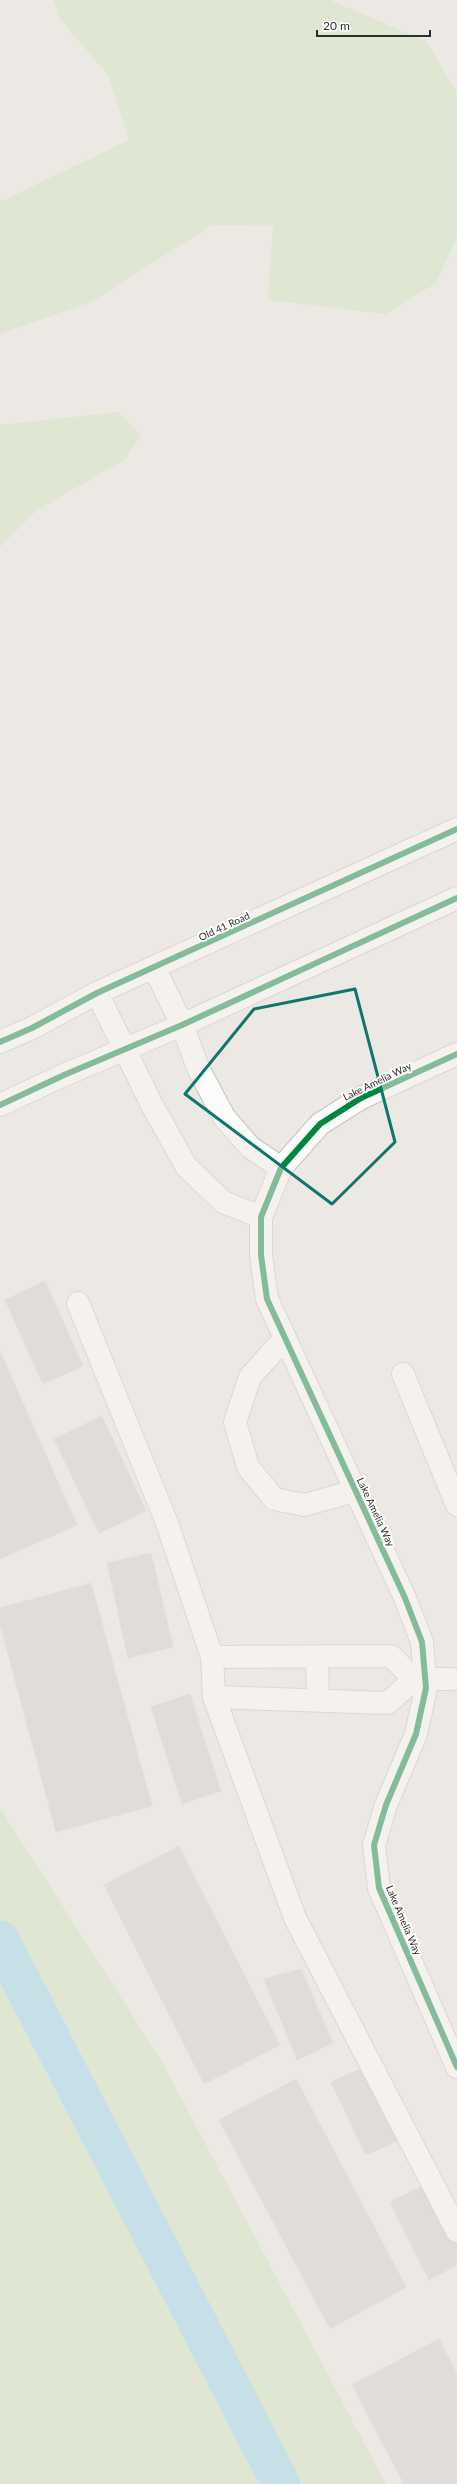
<svg xmlns="http://www.w3.org/2000/svg" width="457" height="2484" viewBox="0 0 457 2484" font-family="Lato,sans-serif">
<style>
.green{fill:#cee6be}
.lines{fill:none;stroke-linecap:round;stroke-linejoin:round}
.canal{stroke:#99d6ec;stroke-width:39}
.building{fill:#d1cecb;stroke:#d7d4d0}
.minor-casing{stroke:#c5c4c5;stroke-width:24}
.minor{stroke:#fcfcfb;stroke-width:22}
.cycleway-casing{stroke:#fff;stroke-width:8}
.cycleway{stroke:#00873e;stroke-width:6}
.marked{fill:none;stroke:#0f766e;stroke-width:3;stroke-linejoin:round}
.labels{text-anchor:middle;dominant-baseline:central;stroke-width:4;stroke-linejoin:round;paint-order:stroke}
.street-label{font-size:10px;fill:#2e2e2e;stroke:#fff}
</style>
<rect width="100%" height="100%" fill="#ece8e4"/>
<g class="green">
<path d="M 54,0 L 330,0 L 427,42 L 457,93 L 457,237 L 436,283 L 386,314 L 268,300 L 273,226 L 212,225 L 91,302 L 0,334 L 0,202 L 129,140 L 108,75 L 60,19 Z"/>
<path d="M 119,412 L 141,436 L 124,460 L 36,511 L 0,547 L 0,425 Z"/>
<path d="M 0,1808 L 161,2060 L 386,2484 L 0,2484 Z"/>
</g>
<g class="lines">
<path class="canal" d="M 0,1940 L 281,2484"/>
</g>
<g class="building">
<path d="M 45,1281 L 83,1366 L 43,1384 L 5,1300 Z"/>
<path d="M 0,1351 L 77,1525 L 0,1559 Z"/>
<path d="M 102,1416 L 146,1511 L 99,1533 L 54,1439 Z"/>
<path d="M 151,1553 L 173,1647 L 128,1658 L 107,1563 Z"/>
<path d="M 91,1583 L 152,1806 L 56,1832 L 0,1624 L 0,1608 Z"/>
<path d="M 190,1694 L 221,1791 L 182,1804 L 151,1707 Z"/>
<path d="M 179,1846 L 280,2045 L 204,2084 L 104,1885 Z"/>
<path d="M 301,1969 L 333,2043 L 297,2060 L 264,1979 Z"/>
<path d="M 367,2066 L 401,2139 L 366,2155 L 331,2082 Z"/>
<path d="M 296,2079 L 406,2287 L 330,2329 L 219,2120 Z"/>
<path d="M 428,2183 L 457,2241 L 457,2265 L 429,2280 L 390,2202 Z"/>
<path d="M 439,2339 L 457,2374 L 457,2484 L 404,2484 L 352,2385 Z"/>
</g>
<g class="lines">
<defs>
<g id="minor">
<path d="M 155,969 L 182,1025 L 199,1070 L 224,1117 L 250,1147 L 281,1168"/>
<path d="M 97,993 L 152,1105 L 186,1166 L 223,1202 L 261,1217"/>
<path d="M 0,1042 L 32,1028 L 97,993 L 457,829"/>
<path d="M 457,1054 L 361,1098 L 320,1124 L 281,1168 L 261,1217 L 261,1255 L 267,1299 L 405,1598 L 422,1642 L 426,1688 L 416,1734 L 386,1805 L 374,1845 L 379,1888 L 457,2067"/>
<path d="M 0,1105 L 64,1075 L 182,1025 L 457,898"/>
<path d="M 78,1303 L 167,1523 L 212,1657 L 214,1697 L 295,1918 L 457,2231"/>
<path d="M 285,1338 L 250,1377 L 235,1422 L 248,1467 L 274,1499 L 304,1505 L 355,1491"/>
<path d="M 403,1374 L 457,1505"/>
<path d="M 212,1657 L 391,1656 L 414,1679 L 388,1703 L 214,1697"/>
<path d="M 317,1657 L 318,1700"/>
<path d="M 414,1679 L 452,1679"/>
</g>
</defs>
<use href="#minor" class="minor-casing"/>
<use href="#minor" class="minor"/>
<defs>
<g id="cycleway">
<path d="M 0,1042 L 32,1028 L 97,993 L 457,829"/>
<path d="M 457,1054 L 361,1098 L 320,1124 L 281,1168 L 261,1217 L 261,1255 L 267,1299 L 405,1598 L 422,1642 L 426,1688 L 416,1734 L 386,1805 L 374,1845 L 379,1888 L 457,2067"/>
<path d="M 0,1105 L 64,1075 L 182,1025 L 457,898"/>
</g>
</defs>
<use href="#cycleway" class="cycleway-casing"/>
<use href="#cycleway" class="cycleway"/>
</g>
<path d="M0 0H457V2484H0ZM 355,989 L 395,1142 L 332,1204 L 185,1094 L 254,1009 Z" fill="#ece8e4" fill-opacity=".55" fill-rule="evenodd"/>
<path class="marked" d="M 355,989 L 395,1142 L 332,1204 L 185,1094 L 254,1009 Z"/>
<g class="labels">
<g class="street-label">
<text transform="translate(224 926) rotate(-25)">Old 41 Road</text>
<text transform="translate(377 1081) rotate(-26)">Lake Amelia Way</text>
<text transform="translate(376 1512) rotate(65)">Lake Amelia Way</text>
<text transform="translate(404 1920) rotate(67)">Lake Amelia Way</text>
</g>
</g>
<path d="M317 30v6h113v-6" fill="none" stroke="#2e2e2e" stroke-width="2"/>
<text x="323" y="30" font-size="12" fill="#2e2e2e" stroke="#ffffff" stroke-width="3" paint-order="stroke">20 m</text>
</svg>
